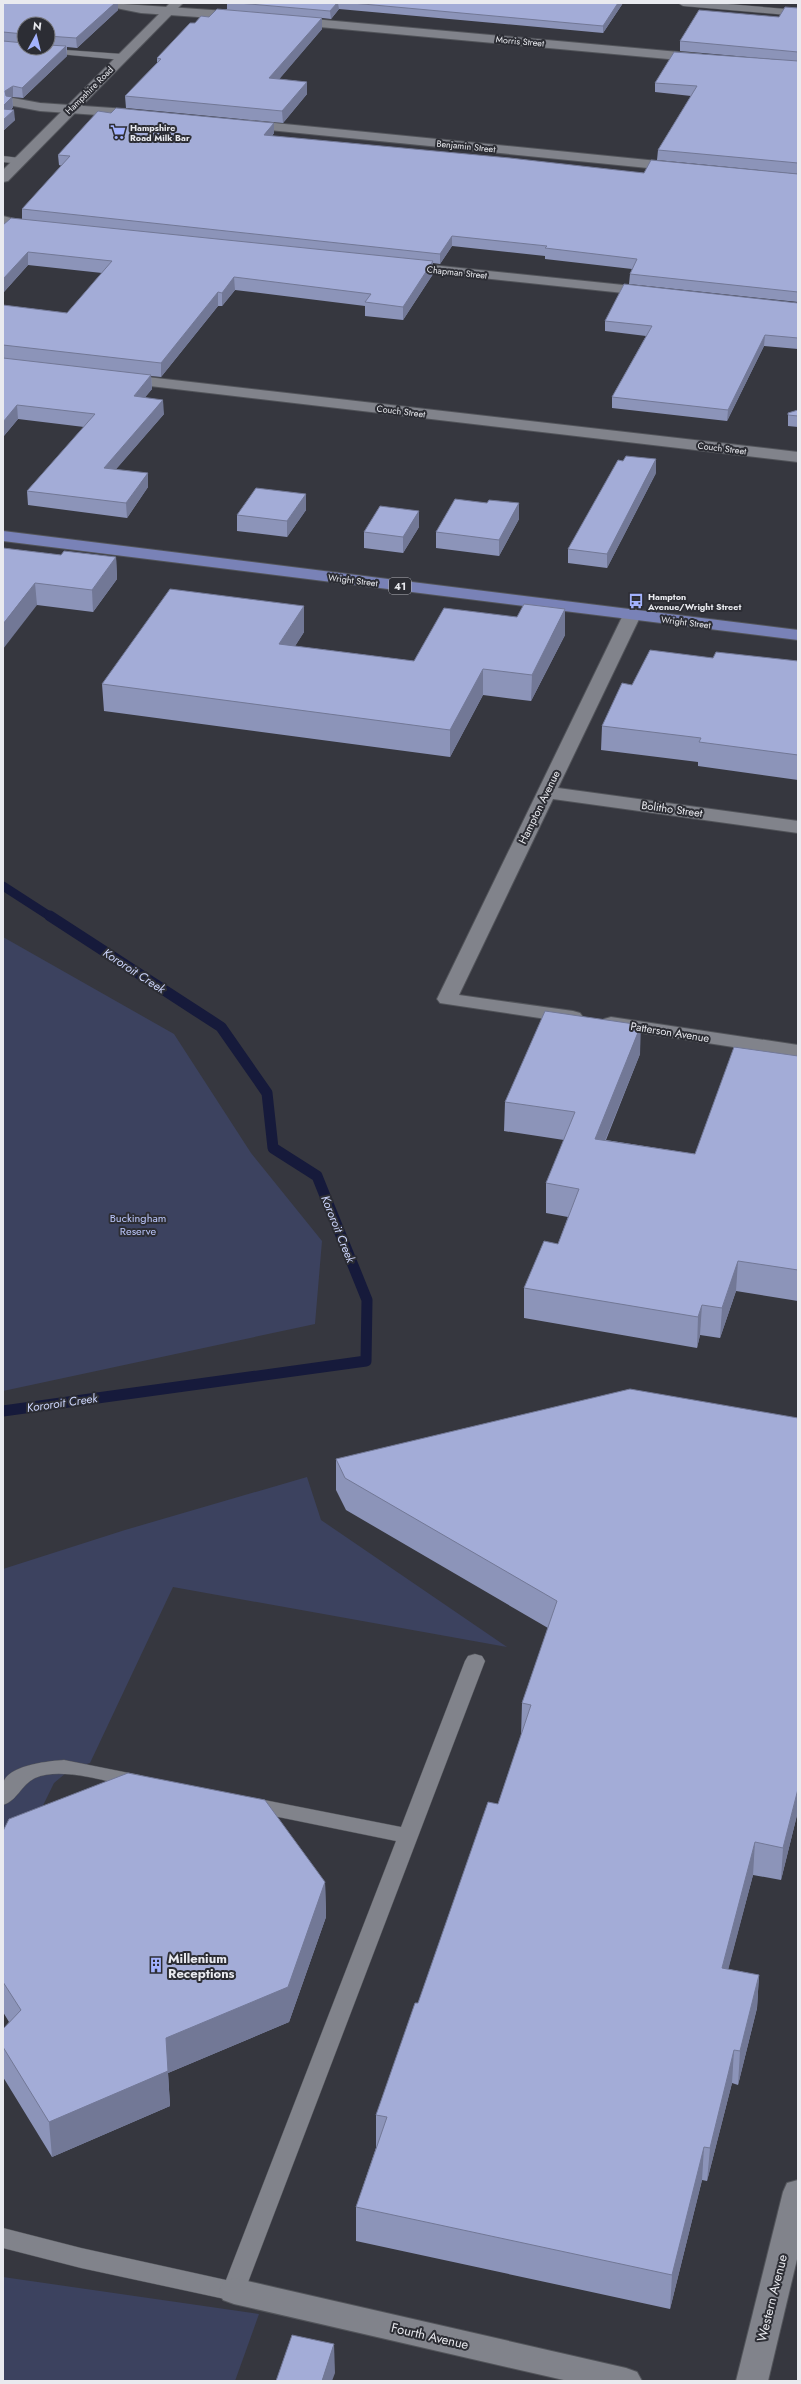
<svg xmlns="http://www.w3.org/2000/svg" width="801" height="2384" viewBox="0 0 801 2384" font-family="Jost,sans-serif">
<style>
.green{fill:#3c425f}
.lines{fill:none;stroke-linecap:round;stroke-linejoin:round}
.stream-far1{stroke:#161a3b;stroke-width:9}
.stream{stroke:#161a3b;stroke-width:11}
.service-casing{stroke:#52545a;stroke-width:1}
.minor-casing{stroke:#52545a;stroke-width:2}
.tertiary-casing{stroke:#52545a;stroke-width:2}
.primary-casing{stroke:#52545a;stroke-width:2}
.service{fill:#81838b;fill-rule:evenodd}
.minor{fill:#81838b;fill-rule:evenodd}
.tertiary{fill:#81838b;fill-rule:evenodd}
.primary{fill:#7982b7;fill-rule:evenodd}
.wall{fill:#8c94b9;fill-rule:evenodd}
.shaded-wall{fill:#727896}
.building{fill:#a3acd7;stroke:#727896}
.labels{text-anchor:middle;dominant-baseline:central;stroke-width:4;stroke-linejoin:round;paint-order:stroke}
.far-street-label{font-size:9px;fill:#e9eaef;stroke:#2c2d34}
.far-poi-label{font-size:9px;font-weight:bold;fill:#e9eaef;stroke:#2c2d34;text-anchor:start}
.shield{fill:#2c2d34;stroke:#b0b1b7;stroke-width:1}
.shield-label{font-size:10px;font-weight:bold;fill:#e9eaef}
.street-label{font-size:11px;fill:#e9eaef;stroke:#2c2d34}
.park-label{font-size:11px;fill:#bbc6fa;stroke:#2c2d34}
.water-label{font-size:12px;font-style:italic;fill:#cbd4fb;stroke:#2c2d34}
.near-poi-label{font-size:13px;font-weight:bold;fill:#e9eaef;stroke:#2c2d34;text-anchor:start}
.near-street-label{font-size:13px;fill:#e9eaef;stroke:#2c2d34}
</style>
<rect width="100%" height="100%" fill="#36373f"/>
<g class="green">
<path d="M 3,937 L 174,1034 L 251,1153 L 322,1241 L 315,1324 L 3,1391 Z"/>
<path d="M 307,1477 L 321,1520 L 507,1647 L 173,1587 L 90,1763 L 72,1768 L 54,1783 L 3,1887 L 3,1569 L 125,1530 Z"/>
<path d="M 3,2277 L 259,2314 L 235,2381 L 3,2381 Z"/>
</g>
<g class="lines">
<path class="stream-far1" d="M 3,886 L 51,917"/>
<path class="stream" d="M 3,1411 L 366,1361 L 367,1300 L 317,1176 L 273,1148 L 267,1093 L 221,1027 L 50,916"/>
<defs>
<g id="service">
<path d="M 678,3 L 716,3 L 798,10 L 798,16 L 683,6 Z"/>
<path d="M 24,47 L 122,54 L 127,57 L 122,60 L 28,51 L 25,50 Z"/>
<path d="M 3,156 L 20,158 L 25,161 L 20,164 L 3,162 Z"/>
<path d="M 475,1654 L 482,1656 L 485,1661 L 242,2298 L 234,2301 L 81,2268 L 3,2248 L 3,2228 L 81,2248 L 226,2280 L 396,1841 L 249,1811 L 242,1809 L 239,1804 L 242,1799 L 249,1797 L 401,1827 L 465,1661 L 468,1656 Z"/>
<path d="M 64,1760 L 139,1775 L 146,1777 L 149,1782 L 146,1787 L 139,1789 C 112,1783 62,1766 35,1778 C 21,1785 17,1801 3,1805 C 3,1799 2,1790 3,1784 C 6,1765 50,1761 64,1760 Z"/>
</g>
<g id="minor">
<path d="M 109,3 L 241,12 L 247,16 L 241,20 L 141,13 L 111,7 Z"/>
<path d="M 291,17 L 701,54 L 707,58 L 701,62 L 287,24 L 285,21 Z"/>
<path d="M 13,98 L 40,103 L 127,109 L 134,113 L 127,117 L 40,111 L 8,105 L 6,102 Z"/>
<path d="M 245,120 L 678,163 L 685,167 L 678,171 L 240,127 L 238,124 Z"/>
<path d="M 3,216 L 27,222 L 29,225 L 22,229 L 3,224 Z"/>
<path d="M 403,262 L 652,288 L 659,292 L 652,296 L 398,269 L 396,266 L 398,263 Z"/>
<path d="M 121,374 L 798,452 L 798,462 L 116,382 L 113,379 L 116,376 Z"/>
<path d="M 632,610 L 638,611 L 641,615 L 558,788 L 798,821 L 798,833 L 553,799 L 459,995 L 573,1011 L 580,1013 L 583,1017 L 580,1021 L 573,1023 L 440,1003 L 437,999 L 623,615 L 626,611 Z"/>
<path d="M 611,1017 L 798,1045 L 798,1057 L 604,1027 L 601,1023 L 604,1019 Z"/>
<path d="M 798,2180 L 798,2255 L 768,2381 L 736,2381 L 783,2192 L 787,2183 Z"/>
<path d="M 234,2278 L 626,2368 L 637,2372 L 642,2381 L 568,2381 L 234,2304 L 223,2300 L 219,2291 L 223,2282 Z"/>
</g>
<path id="tertiary" d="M 170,3 L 183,3 L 8,181 L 3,182 L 3,170 Z"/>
<path id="primary" d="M 3,531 L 798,630 L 798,640 L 3,541 Z"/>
</defs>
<use href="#service" class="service-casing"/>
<use href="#minor" class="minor-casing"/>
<use href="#tertiary" class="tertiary-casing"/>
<use href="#primary" class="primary-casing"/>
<use href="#service" class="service"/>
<use href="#minor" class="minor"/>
<use href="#tertiary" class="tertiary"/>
<use href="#primary" class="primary"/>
</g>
<g class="wall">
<path d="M 3,3 L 118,10 L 77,48 L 67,47 L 67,56 L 23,98 L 13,97 L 12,97 L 13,107 L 11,110 L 15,120 L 3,131 ZM 24,24 L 48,24 L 48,48 L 24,48 Z"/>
<path d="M 227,3 L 623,3 L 603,33 L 339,9 L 331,19 L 322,18 L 322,29 L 279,79 L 307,82 L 307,94 L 283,123 L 126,108 L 125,96 L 157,63 L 157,58 L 195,23 L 227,9 Z"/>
<path d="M 798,8 L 798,174 L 657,160 L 658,150 L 691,96 L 655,92 L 655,83 L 782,60 L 680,51 L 680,41 L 779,17 Z"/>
<path d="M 274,133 L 272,136 L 644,173 L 798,174 L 798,302 L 629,284 L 630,274 L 632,269 L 545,259 L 545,256 L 452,246 L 440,264 L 433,263 L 433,274 L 403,320 L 365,316 L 365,306 L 235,290 L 222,306 L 218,306 L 161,377 L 151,376 L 152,389 L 145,397 L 164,414 L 116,469 L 148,487 L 127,518 L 28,505 L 27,491 L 84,427 L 18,419 L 3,437 L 3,305 L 67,313 L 102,273 L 28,265 L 3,293 L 3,225 L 22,219 L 22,209 L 62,166 L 59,165 L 58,155 Z"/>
<path d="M 798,303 L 798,349 L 764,346 L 727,421 L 612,408 L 612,397 L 646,336 L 605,331 L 605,321 Z"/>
<path d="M 798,410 L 798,427 L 788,426 L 788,413 Z"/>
<path d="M 656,473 L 607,568 L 568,563 L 568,549 Z"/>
<path d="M 306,494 L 306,510 L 287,537 L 237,531 L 237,515 Z"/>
<path d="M 519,519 L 499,556 L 436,548 L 436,532 Z"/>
<path d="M 419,527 L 403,553 L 364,548 L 364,532 Z"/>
<path d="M 3,548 L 61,555 L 116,557 L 117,579 L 93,612 L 37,605 Z"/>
<path d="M 304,606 L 304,632 L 295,646 L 414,661 L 565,635 L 531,701 L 483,695 L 450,757 L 104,711 L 102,684 Z"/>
<path d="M 713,658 L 798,661 L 798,780 L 698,766 L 698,762 L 601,750 L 602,726 L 632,685 Z"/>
<path d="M 640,1054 L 606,1140 L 695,1154 L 798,1056 L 798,1301 L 736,1291 L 720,1338 L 700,1335 L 697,1348 L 524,1318 L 524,1288 L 558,1244 L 568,1217 L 546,1213 L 546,1183 L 564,1140 L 504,1131 L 505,1102 Z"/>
<path d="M 798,1418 L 798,1811 L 781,1880 L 753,1875 L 728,1969 L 759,1975 L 757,2008 L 738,2085 L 732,2083 L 707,2181 L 702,2180 L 670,2309 L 356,2241 L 356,2207 L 376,2148 L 376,2115 L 418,2003 L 498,1804 L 521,1736 L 522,1703 L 548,1628 L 346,1510 L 336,1490 L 336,1459 Z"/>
<path d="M 3,1831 L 325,1882 L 326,1917 L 289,2022 L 168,2073 L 170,2106 L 52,2157 L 3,2077 L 3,2029 L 9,2022 L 3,2012 Z"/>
</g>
<g class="shaded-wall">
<path d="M 115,3 L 118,3 L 118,10 L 77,48 L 76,38 Z"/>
<path d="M 337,3 L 338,3 L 339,9 L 331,19 L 330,11 Z"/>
<path d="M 618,3 L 623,3 L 603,33 L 603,26 Z"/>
<path d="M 322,18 L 322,29 L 270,90 L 269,78 Z"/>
<path d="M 66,46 L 67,56 L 23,98 L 22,88 Z"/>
<path d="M 307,82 L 307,94 L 283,123 L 282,111 Z"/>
<path d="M 13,86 L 13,97 L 5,101 L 5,91 Z"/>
<path d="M 12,97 L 13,107 L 3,117 L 3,106 Z"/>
<path d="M 14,110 L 15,120 L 3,131 L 3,120 Z"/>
<path d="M 274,123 L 274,133 L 264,145 L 264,135 Z"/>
<path d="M 452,236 L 452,246 L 440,264 L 440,254 Z"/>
<path d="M 28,252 L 28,265 L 3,293 L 3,279 Z"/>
<path d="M 433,261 L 433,274 L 403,320 L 403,307 Z"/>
<path d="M 234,277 L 235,290 L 222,306 L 222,293 Z"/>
<path d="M 218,292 L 218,306 L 161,377 L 161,363 Z"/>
<path d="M 765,335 L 764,346 L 727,421 L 728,410 Z"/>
<path d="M 151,375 L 152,389 L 135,410 L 134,396 Z"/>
<path d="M 163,400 L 164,414 L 105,482 L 104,468 Z"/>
<path d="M 17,405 L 18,419 L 3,437 L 3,422 Z"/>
<path d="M 656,459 L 656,473 L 607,568 L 607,554 Z"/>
<path d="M 148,473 L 148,487 L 127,518 L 126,503 Z"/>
<path d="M 306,494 L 306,510 L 287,537 L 287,521 Z"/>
<path d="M 519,503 L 519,519 L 499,556 L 499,540 Z"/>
<path d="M 419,511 L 419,527 L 403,553 L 403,537 Z"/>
<path d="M 116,557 L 117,579 L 93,612 L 92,590 Z"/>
<path d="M 35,583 L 37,605 L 3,649 L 3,624 Z"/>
<path d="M 304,606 L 304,632 L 280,670 L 279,644 Z"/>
<path d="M 565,609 L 565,635 L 531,701 L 532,675 Z"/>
<path d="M 483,669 L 483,695 L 450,757 L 450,730 Z"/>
<path d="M 641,1025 L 640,1054 L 594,1168 L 595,1139 Z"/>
<path d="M 738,1261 L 736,1291 L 720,1338 L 722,1308 Z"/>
<path d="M 702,1305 L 700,1335 L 697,1348 L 698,1317 Z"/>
<path d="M 798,1789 L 798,1811 L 781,1880 L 783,1848 Z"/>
<path d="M 755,1842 L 753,1875 L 720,2001 L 722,1968 Z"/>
<path d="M 325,1882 L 326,1917 L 289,2022 L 168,2073 L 170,2106 L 52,2157 L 49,2122 L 166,2038 Z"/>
<path d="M 759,1975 L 757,2008 L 738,2085 L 740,2051 Z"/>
<path d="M 734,2050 L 732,2083 L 707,2181 L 710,2148 Z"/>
<path d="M 704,2147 L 702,2180 L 670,2309 L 672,2275 Z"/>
<path d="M 334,2344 L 335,2373 L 332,2381 L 322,2381 Z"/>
</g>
<g class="building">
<path d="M 3,3 L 115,3 L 76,38 L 48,36 L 48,24 L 24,24 L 24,35 L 24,34 L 3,32 Z"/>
<path d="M 238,3 L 337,3 L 330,11 Z"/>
<path d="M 352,3 L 618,3 L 603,26 Z"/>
<path d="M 785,7 L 798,8 L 798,52 L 680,41 L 699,10 L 779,17 Z"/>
<path d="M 217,9 L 322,18 L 269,78 L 307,82 L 282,111 L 125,96 L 161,59 L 157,58 L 190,23 L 195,23 L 201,16 L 209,17 Z"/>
<path d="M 3,41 L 24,43 L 24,48 L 48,48 L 48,45 L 66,46 L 22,88 L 13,86 L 5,91 L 6,96 L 12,97 L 3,106 Z"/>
<path d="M 674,52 L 798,61 L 798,163 L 658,150 L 697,86 L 655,83 Z"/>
<path d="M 116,108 L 274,123 L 264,135 L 510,158 L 617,170 L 644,173 L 651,160 L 798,174 L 798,292 L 630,274 L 637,259 L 545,248 L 547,246 L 452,236 L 440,254 L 22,209 L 70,156 L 58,155 L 98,111 L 111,113 Z"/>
<path d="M 3,109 L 14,110 L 3,120 Z"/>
<path d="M 11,218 L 433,261 L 403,307 L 365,302 L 371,294 L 234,277 L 222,293 L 218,292 L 161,363 L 3,345 L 3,305 L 67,313 L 112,261 L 28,252 L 3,279 L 3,225 Z"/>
<path d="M 624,284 L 798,303 L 798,338 L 765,335 L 728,410 L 612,397 L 652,326 L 605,321 Z"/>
<path d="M 3,358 L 151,375 L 134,396 L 163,400 L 104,468 L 148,473 L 126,503 L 27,491 L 95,414 L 17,405 L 3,422 Z"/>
<path d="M 798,410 L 798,416 L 788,415 L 788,413 Z"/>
<path d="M 626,456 L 656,459 L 607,554 L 568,549 L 618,460 L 623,461 Z"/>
<path d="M 256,488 L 306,494 L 287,521 L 237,515 Z"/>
<path d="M 455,499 L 487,503 L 489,500 L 519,503 L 499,540 L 436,532 Z"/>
<path d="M 380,506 L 419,511 L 403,537 L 364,532 Z"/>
<path d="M 3,548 L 61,555 L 64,551 L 116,557 L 92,590 L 35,583 L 3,624 Z"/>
<path d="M 170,589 L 304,606 L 279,644 L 414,661 L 444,608 L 517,617 L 524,604 L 565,609 L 532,675 L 483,669 L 450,730 L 102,684 Z"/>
<path d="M 650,650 L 713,658 L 716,652 L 798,661 L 798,755 L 699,742 L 701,738 L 602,726 L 622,683 L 632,685 Z"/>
<path d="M 545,1011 L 641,1025 L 595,1139 L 695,1154 L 734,1047 L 798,1056 L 798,1270 L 738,1261 L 722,1308 L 702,1305 L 698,1317 L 524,1288 L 544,1241 L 558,1244 L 579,1189 L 546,1183 L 575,1112 L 505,1102 Z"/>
<path d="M 630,1389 L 798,1418 L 798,1789 L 783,1848 L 755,1842 L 722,1968 L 759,1975 L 740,2051 L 734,2050 L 710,2148 L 704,2147 L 672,2275 L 356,2207 L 387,2117 L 376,2115 L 415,2003 L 418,2003 L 488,1802 L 498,1804 L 531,1705 L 522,1703 L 557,1601 L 345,1478 L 336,1459 Z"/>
<path d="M 128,1773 L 265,1800 L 325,1882 L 288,1987 L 166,2038 L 168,2071 L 49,2122 L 3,2047 L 3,2029 L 21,2010 L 3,1982 L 3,1831 L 9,1819 Z"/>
<path d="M 292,2335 L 334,2344 L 322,2381 L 276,2381 Z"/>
</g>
<defs>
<symbol id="supermarket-bare" viewBox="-9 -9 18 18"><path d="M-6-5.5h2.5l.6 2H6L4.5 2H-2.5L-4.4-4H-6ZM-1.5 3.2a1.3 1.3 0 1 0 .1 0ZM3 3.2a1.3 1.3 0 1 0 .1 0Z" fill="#a3b2fd" stroke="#2c2d34" stroke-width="2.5" paint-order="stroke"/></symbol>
<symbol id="bus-bare" viewBox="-9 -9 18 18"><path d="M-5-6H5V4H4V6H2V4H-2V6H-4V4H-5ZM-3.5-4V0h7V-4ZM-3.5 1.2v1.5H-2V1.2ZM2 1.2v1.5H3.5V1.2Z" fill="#a3b2fd" stroke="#2c2d34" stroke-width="2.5" paint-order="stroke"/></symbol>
<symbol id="building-bare" viewBox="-9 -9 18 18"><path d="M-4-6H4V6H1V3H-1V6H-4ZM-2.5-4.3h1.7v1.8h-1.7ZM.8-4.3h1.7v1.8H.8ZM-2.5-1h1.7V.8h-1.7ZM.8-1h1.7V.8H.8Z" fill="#a3b2fd" stroke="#2c2d34" stroke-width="2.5" paint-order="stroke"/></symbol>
</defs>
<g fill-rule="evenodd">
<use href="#supermarket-bare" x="107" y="121" width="22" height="22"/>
<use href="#bus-bare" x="625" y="590" width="22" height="22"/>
<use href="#building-bare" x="145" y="1954" width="22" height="22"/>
</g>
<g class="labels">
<g class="far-street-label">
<text transform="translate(520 41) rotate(5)">Morris Street</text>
<text transform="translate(89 90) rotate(-45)">Hampshire Road</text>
<text transform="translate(466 146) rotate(6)">Benjamin Street</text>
<text transform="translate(457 272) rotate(6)">Chapman Street</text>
<text transform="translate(401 411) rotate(7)">Couch Street</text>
<text transform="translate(722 448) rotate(7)">Couch Street</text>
<text transform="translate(353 580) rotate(7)">Wright Street</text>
<text transform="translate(686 622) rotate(7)">Wright Street</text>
</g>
<g class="far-poi-label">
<text x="130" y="127">Hampshire<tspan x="130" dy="10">Road Milk Bar</tspan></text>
<text x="648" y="596">Hampton<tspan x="648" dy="10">Avenue/Wright Street</tspan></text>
</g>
<rect class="shield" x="389" y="578" width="22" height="16" rx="3"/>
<g class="shield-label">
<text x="400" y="586">41</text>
</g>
<g class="street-label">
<text transform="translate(539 807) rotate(-64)">Hampton Avenue</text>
<text transform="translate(672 809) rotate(8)">Bolitho Street</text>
<text transform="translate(670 1032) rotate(9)">Patterson Avenue</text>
</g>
<g class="park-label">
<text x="138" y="1218">Buckingham<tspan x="138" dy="13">Reserve</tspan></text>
</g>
<g class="water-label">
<text transform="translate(134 971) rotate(33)">Kororoit Creek</text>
<text transform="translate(338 1229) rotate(68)">Kororoit Creek</text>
<text transform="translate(62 1403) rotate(-8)">Kororoit Creek</text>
</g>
<g class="near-poi-label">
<text x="168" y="1958">Millenium<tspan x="168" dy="15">Receptions</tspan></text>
</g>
<g class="near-street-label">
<text transform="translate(772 2298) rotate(-76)">Western Avenue</text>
<text transform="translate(430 2336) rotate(13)">Fourth Avenue</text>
</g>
</g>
<rect width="801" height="2384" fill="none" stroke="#e9eaef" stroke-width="8"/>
<g transform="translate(36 36) rotate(7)"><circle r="19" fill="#2c2d34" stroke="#78797f"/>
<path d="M0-3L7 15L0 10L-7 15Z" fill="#a3b2fd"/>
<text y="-6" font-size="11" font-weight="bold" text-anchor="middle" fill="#e9eaef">N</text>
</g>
</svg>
